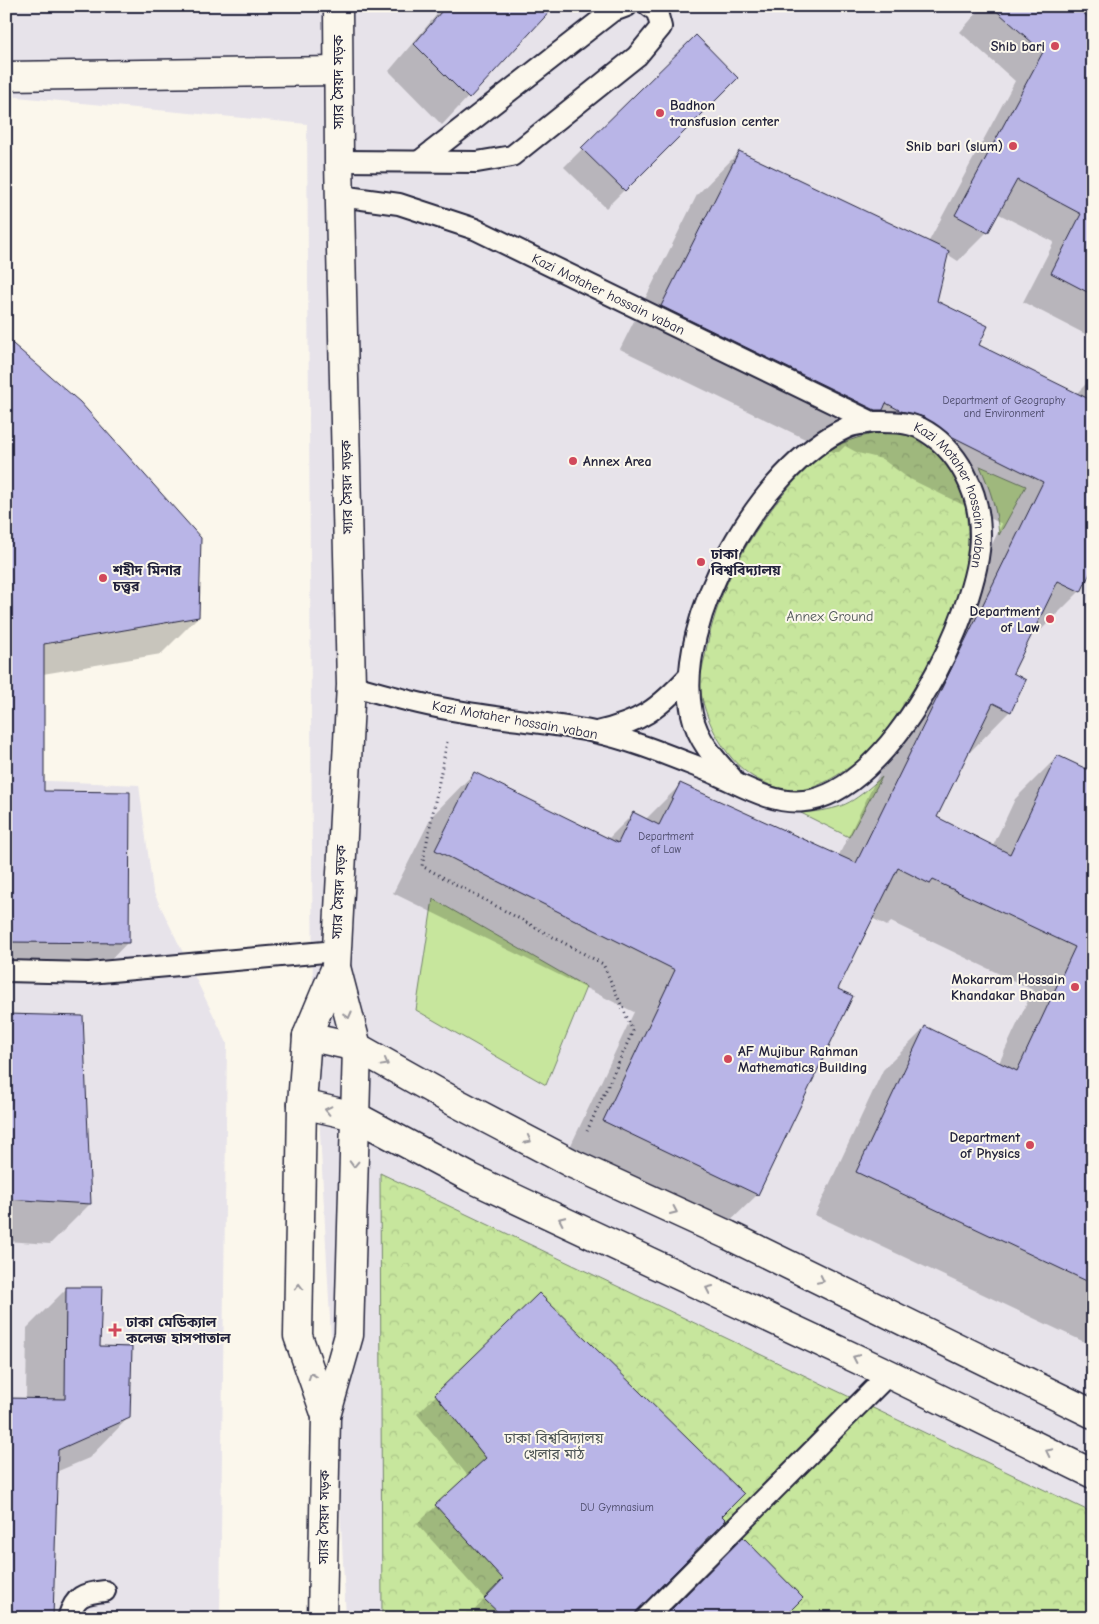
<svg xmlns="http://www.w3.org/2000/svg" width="1099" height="1624" viewBox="0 0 1099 1624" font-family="'Comic Neue','Noto Sans Bengali',sans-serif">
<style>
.built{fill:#e7e3ea}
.park{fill:url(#park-crowns);stroke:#74846c}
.garden{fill:#c7e69d;stroke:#74846c}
.shadow{fill:#0003}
.building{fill:#b9b5e7;stroke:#22223b}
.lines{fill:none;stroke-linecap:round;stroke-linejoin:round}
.lane-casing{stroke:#22223b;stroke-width:24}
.secondary-casing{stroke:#22223b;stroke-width:31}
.path{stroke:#22223b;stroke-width:3;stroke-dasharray:1 4;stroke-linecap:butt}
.lane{stroke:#fbf7ec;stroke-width:20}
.secondary{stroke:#fbf7ec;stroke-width:28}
.oneway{stroke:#99979c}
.poi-dot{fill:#d1495b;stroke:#fbf7ec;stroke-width:2}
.labels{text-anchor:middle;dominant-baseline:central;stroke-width:4;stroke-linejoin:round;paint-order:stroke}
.number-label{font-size:11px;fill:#484766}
.poi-label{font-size:14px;font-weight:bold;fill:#22223b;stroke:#fbf7ec;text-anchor:start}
.street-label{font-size:14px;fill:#22223b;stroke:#fbf7ec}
.park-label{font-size:14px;fill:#4b5354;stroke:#fbf7ec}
</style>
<defs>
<pattern id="park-crowns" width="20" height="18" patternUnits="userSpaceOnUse" patternTransform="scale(1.25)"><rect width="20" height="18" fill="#c7e69d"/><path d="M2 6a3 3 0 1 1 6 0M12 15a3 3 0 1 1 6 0" fill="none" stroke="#abc588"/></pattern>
</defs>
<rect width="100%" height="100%" fill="#fbf7ec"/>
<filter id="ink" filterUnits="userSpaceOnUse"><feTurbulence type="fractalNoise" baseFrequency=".02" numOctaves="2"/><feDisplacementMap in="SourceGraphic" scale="10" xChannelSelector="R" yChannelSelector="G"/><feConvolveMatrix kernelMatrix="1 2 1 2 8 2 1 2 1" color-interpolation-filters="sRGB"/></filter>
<g filter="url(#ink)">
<g class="built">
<path d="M 6,6 L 1093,6 L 1093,1618 L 346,1618 L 313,1001 L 307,124 L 6,96 Z"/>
<path d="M 6,779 L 139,785 L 153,891 L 227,1043 L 220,1618 L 6,1618 Z"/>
</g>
<g class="park">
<path d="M 880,432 C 959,432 977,509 964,574 C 954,624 909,702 877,742 C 865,758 830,783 810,788 C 793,793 779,789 763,782 C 744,774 730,758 719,740 C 709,724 700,700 700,680 C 701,673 703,664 705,656 C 716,595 742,545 781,497 C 793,483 807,466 822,455 C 839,442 859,437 880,432 Z"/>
<path d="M 380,1173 L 1093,1513 L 1093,1618 L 382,1618 Z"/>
</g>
<g class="garden">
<path d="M 980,466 L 1026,486 L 999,535 C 997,509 990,489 980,466 Z"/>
<path d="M 882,777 L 849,837 L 801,813 C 844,809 850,805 882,777 Z"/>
<path d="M 433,899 L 586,987 L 546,1085 L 416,1010 Z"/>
</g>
<g class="shadow">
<path d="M 444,6 L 553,6 L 442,125 L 389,71 Z"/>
<path d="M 983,6 L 1093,6 L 1093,338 L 1023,302 L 1054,242 L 997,213 L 987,232 L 958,261 L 947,254 L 935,301 L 977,346 L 1076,394 L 1093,377 L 1093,565 L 1080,591 L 1037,634 L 1032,631 L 1011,674 L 1010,711 L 968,754 L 936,817 L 993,846 L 1015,799 L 1058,756 L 1093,773 L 1093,1346 L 815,1215 L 883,1070 L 925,1028 L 999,1063 L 1033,990 L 891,922 L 887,926 L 872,918 L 836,990 L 851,997 L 757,1195 L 714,1237 L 562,1164 L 634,1012 L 393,893 L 432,816 L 474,773 L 608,839 L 633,814 L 645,820 L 680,785 L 838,857 L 1002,524 L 908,478 L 882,459 L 858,453 L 845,446 L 839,452 L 832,452 L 620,349 L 697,195 L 739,152 L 928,243 L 1015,81 L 960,32 Z"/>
<path d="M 696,36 L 737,78 L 606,208 L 564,167 Z"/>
<path d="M 6,340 L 198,617 L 161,654 L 43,674 L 42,792 L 128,942 L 92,979 L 6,978 Z"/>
<path d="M 6,1015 L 90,1204 L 50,1244 L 6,1241 Z"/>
<path d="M 67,1288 L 99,1348 L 129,1417 L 89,1458 L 56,1472 L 26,1399 L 27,1328 Z"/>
<path d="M 539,1295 L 720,1516 L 637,1609 L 634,1618 L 467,1618 L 485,1599 L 417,1524 L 468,1476 L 417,1414 Z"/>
</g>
<g class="building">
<path d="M 446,6 L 555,6 L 469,99 L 414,44 Z"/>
<path d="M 991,6 L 1076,6 L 1093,22 L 1093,295 L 1051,273 L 1081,214 L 1017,180 L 988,233 L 955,215 L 1043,52 Z"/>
<path d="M 696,35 L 738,78 L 625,191 L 581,148 Z"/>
<path d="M 739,151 L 949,251 L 937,301 L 988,326 L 979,345 L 1093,401 L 1093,567 L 1081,592 L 1058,581 L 1013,673 L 1026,680 L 1011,712 L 993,703 L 937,817 L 1010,854 L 1057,755 L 1093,772 L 1093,1284 L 856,1172 L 925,1026 L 1017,1071 L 1075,947 L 933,880 L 930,884 L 898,868 L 838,989 L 853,996 L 758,1195 L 603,1121 L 675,970 L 435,850 L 474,772 L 618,843 L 633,812 L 659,825 L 680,783 L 856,863 L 1043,482 L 951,436 L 924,417 L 901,411 L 886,403 L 883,410 L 875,410 L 661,306 Z"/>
<path d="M 6,338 L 80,402 L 201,538 L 199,617 L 44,644 L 44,791 L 130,792 L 129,943 L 6,942 Z"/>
<path d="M 6,1014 L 83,1016 L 91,1204 L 6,1199 Z"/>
<path d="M 66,1287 L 102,1287 L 100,1346 L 132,1347 L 130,1418 L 58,1450 L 53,1618 L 6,1618 L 6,1398 L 65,1399 Z"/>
<path d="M 539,1293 L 744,1494 L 722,1516 L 726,1520 L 638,1610 L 634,1618 L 504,1618 L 484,1599 L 503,1579 L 435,1505 L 486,1458 L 435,1394 Z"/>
<path d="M 743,1537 L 803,1598 L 783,1618 L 663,1618 Z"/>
</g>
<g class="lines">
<defs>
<g id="lane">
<path d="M 421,160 L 611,12 L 627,6"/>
<path d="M 339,161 L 477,162 L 512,156 L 637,56 L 661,27 L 657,12 L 649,6"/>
<path id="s1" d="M 340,196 L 399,204 L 475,229 L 872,422 C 888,422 905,421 920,428 C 959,448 980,493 980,535 C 980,612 890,793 804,801 C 770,805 737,782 706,770 C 670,756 632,740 594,732 C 547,722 499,719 452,710 C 418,704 385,695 351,685"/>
<path d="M 597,732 C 641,722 658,709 688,677"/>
<path d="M 732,778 C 715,760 697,739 692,714 C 673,621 760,467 846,428 C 853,424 864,424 872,422"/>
<path d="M 6,971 L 89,973 L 336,951"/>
<path d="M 68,1618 C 75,1596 83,1593 105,1591"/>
<path d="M 646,1618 L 889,1374"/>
</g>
<g id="secondary">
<path d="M 6,76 L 337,71"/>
<path d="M 307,1036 L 357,1047 L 453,1101 L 573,1164 L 728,1235 L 1093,1414"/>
<path d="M 302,1104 L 355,1116 L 471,1178 L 889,1374 L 1093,1474"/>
<path d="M 326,1416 L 298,1336 L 302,1104 L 307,1036 L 336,967"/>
<path d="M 322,1618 L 326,1416 L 349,1335 L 357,1047 L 336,967 L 351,685 L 339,161 L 338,6"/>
</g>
</defs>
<use href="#lane" class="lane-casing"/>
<use href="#secondary" class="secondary-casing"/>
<path class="path" d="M 447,742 L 422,866 L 603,964 L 633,1031 L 587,1131"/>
<use href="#lane" class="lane"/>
<use href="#secondary" class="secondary"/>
</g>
<defs><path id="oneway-chevron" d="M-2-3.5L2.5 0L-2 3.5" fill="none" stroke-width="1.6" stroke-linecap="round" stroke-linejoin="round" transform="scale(1.25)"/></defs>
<g class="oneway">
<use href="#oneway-chevron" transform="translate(348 1015) rotate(76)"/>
<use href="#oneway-chevron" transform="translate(385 1063) rotate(29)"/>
<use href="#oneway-chevron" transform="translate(328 1110) rotate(-167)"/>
<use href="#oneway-chevron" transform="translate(528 1140) rotate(28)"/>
<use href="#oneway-chevron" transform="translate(354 1164) rotate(92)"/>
<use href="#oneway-chevron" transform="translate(674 1211) rotate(25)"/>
<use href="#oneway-chevron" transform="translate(562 1220) rotate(-155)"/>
<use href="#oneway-chevron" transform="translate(821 1280) rotate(26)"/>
<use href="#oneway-chevron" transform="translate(299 1287) rotate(-89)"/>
<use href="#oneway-chevron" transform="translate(709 1289) rotate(-155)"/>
<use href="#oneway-chevron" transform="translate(856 1358) rotate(-155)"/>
<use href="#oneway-chevron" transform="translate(312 1376) rotate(-109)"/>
<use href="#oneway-chevron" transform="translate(1049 1452) rotate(-154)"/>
</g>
</g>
<g class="poi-dot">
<circle cx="1055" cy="46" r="5"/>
<circle cx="660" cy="113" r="5"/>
<circle cx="1013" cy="146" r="5"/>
<circle cx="573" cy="461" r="5"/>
<circle cx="701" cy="562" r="5"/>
<circle cx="103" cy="578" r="5"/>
<circle cx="1050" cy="619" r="5"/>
<circle cx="1075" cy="987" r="5"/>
<circle cx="728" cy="1059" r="5"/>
<circle cx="1030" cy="1145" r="5"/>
<path d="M112.5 1322.5h5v5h5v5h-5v5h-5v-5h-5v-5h5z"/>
</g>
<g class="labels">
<g class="number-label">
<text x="1004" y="400">Department of Geography<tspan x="1004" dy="13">and Environment</tspan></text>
<text x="666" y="836">Department<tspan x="666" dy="13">of Law</tspan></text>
<text x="617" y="1507">DU Gymnasium</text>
</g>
<g class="poi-label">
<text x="1045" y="46" text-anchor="end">Shib bari</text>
<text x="670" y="105">Badhon<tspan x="670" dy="16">transfusion center</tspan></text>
<text x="1003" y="146" text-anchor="end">Shib bari (slum)</text>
<text x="583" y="461">Annex Area</text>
<text x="711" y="554">ঢাকা<tspan x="711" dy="16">বিশ্ববিদ্যালয়</tspan></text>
<text x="113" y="570">শহীদ মিনার<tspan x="113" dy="16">চত্ত্বর</tspan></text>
<text x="1040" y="611" text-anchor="end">Department<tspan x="1040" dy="16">of Law</tspan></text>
<text x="1065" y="979" text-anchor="end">Mokarram Hossain<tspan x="1065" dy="16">Khandakar Bhaban</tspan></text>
<text x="738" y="1051">AF Mujibur Rahman<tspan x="738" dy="16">Mathematics Building</tspan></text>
<text x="1020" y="1137" text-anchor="end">Department<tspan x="1020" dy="16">of Physics</tspan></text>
<text x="126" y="1322">ঢাকা মেডিক্যাল<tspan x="126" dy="16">কলেজ হাসপাতাল</tspan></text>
</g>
<g class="street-label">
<text transform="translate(338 82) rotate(-90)">স্যার সৈয়দ সড়ক</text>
<text stroke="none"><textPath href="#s1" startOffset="288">Kazi Motaher hossain vaban</textPath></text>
<text transform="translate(347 487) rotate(-91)">স্যার সৈয়দ সড়ক</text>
<text stroke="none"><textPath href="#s1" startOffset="708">Kazi Motaher hossain vaban</textPath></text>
<text transform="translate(515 720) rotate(10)">Kazi Motaher hossain vaban</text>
<text transform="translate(339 892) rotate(-87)">স্যার সৈয়দ সড়ক</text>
<text transform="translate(324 1517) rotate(-89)">স্যার সৈয়দ সড়ক</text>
</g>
<g class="park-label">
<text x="830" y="616">Annex Ground</text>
<text x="554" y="1438">ঢাকা বিশ্ববিদ্যালয়<tspan x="554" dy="16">খেলার মাঠ</tspan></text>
</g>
</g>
<rect width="1099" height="1624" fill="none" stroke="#fbf7ec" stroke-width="25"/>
<rect x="12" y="12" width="1074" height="1599" fill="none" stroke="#22223b" stroke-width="2" filter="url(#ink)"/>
</svg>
